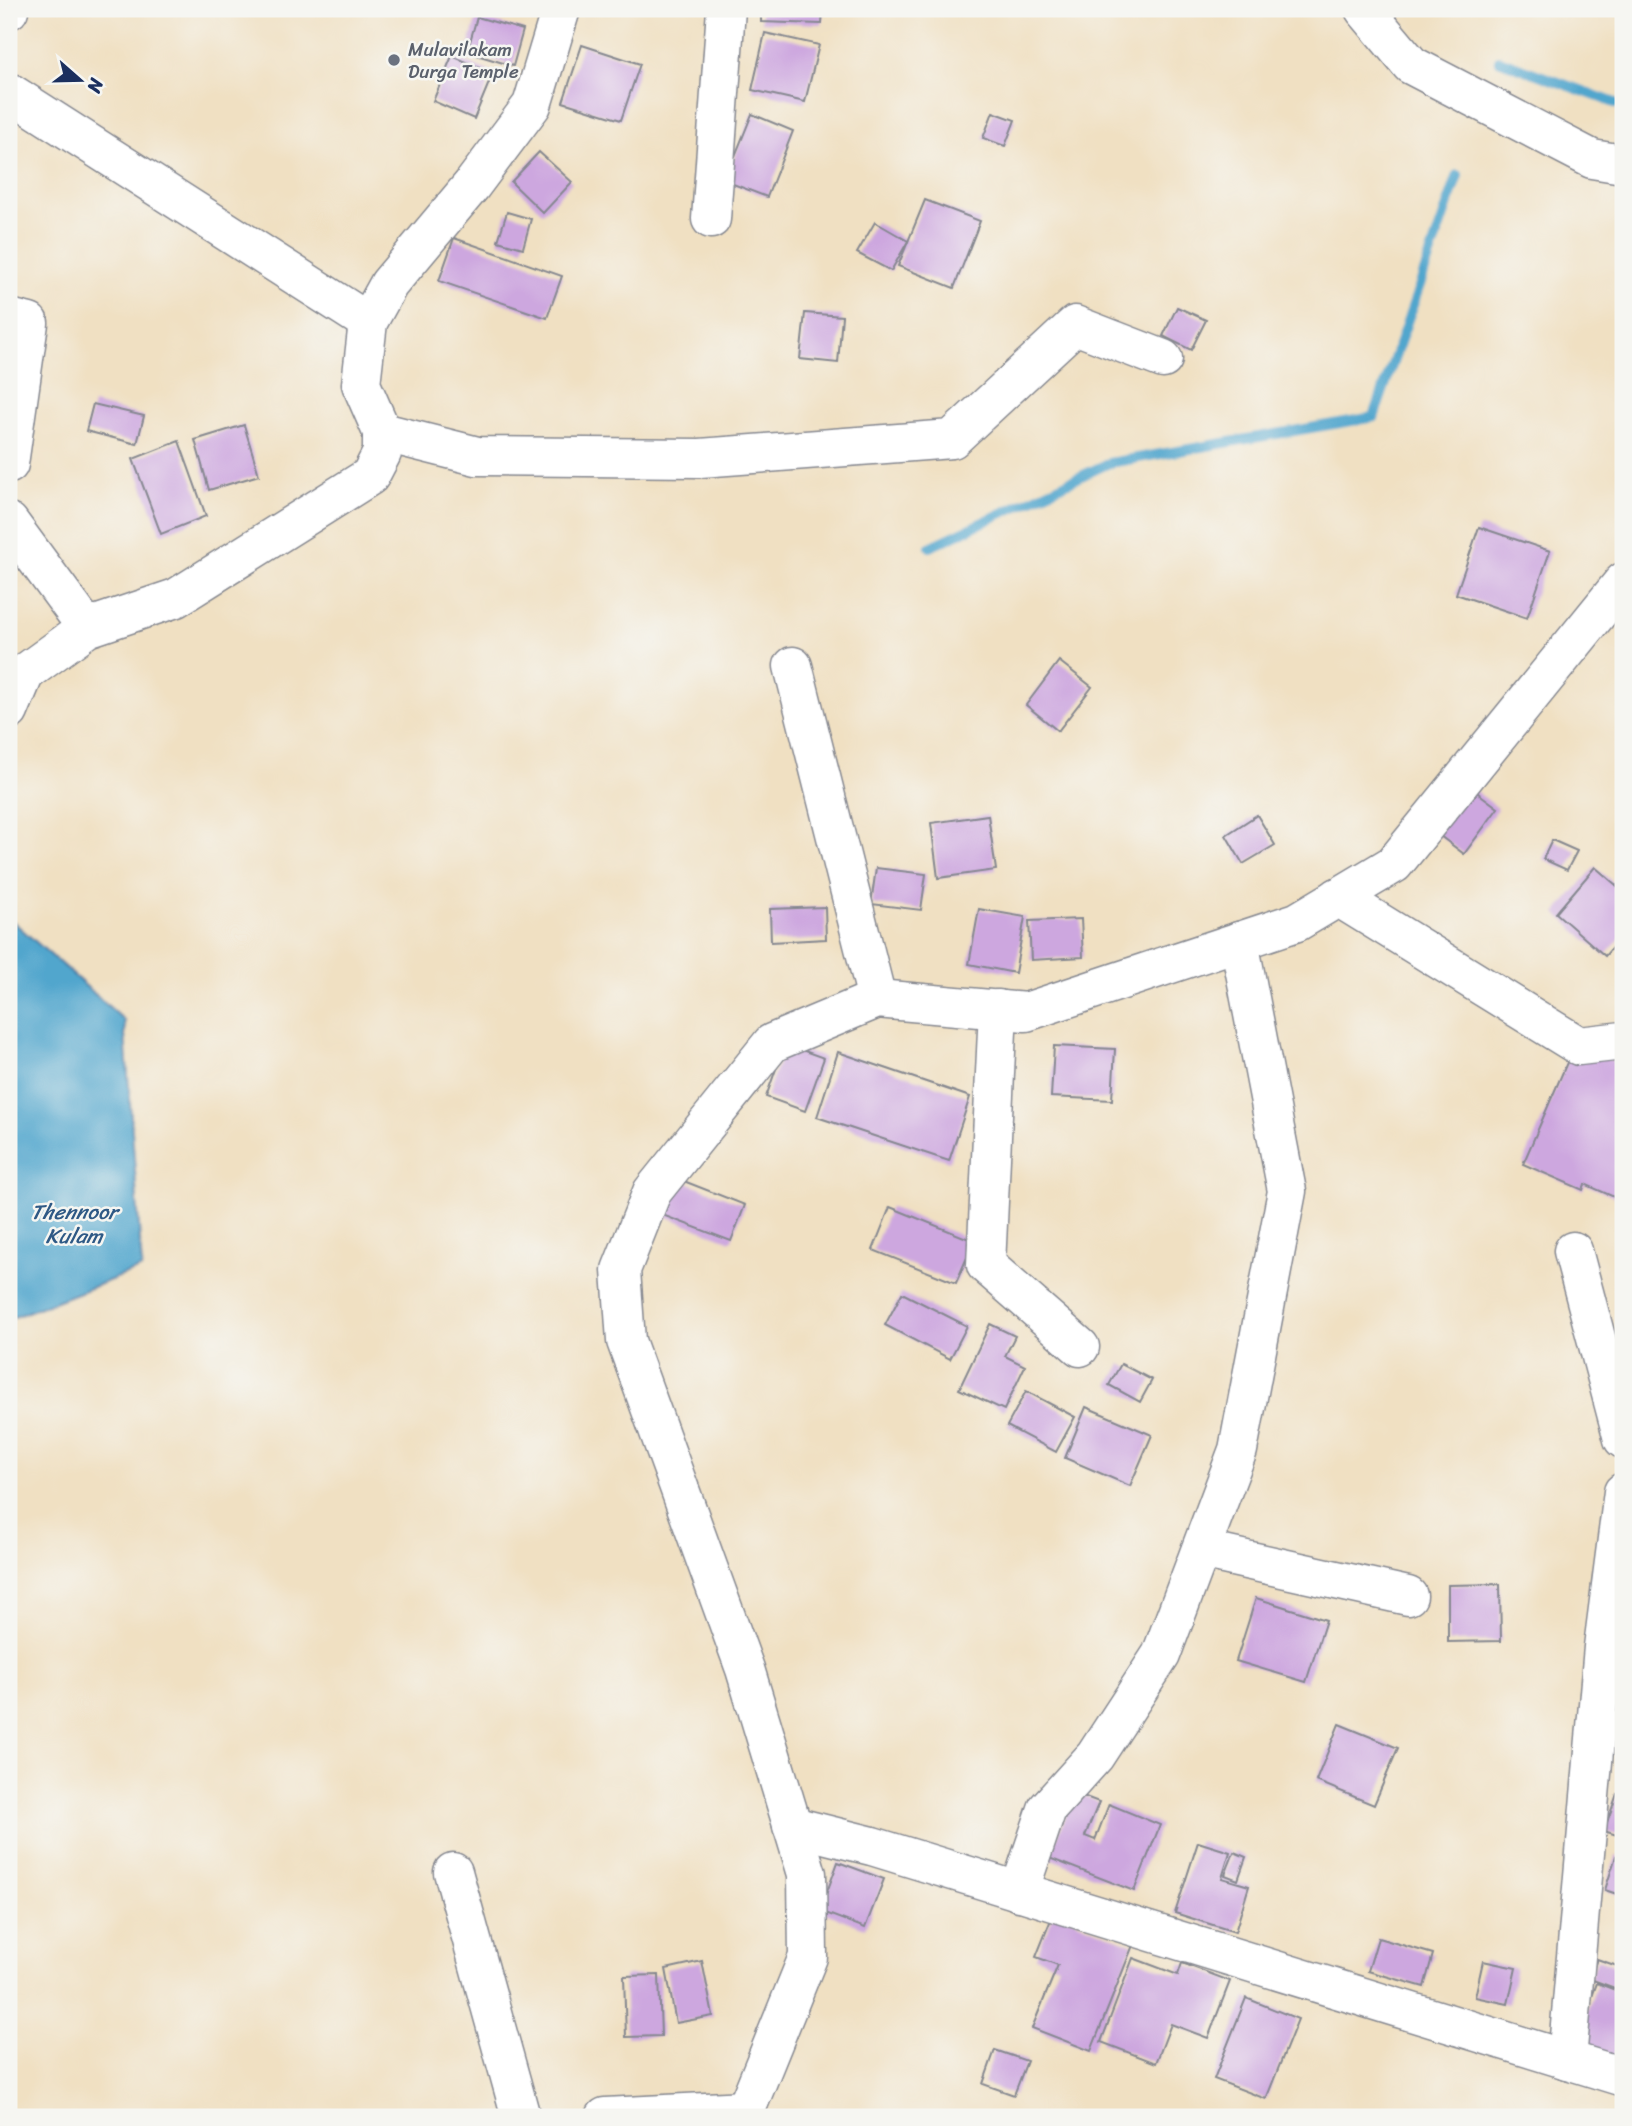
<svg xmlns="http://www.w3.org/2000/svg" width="1632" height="2126" viewBox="0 0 1632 2126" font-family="Sriracha,sans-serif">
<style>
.water{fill:#51a6cd;stroke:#366a96;stroke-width:2}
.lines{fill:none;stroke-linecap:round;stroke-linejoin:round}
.stream{stroke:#51a6cd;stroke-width:10}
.building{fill:#cda7df}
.minor-casing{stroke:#868890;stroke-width:41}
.minor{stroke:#fff;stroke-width:38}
.worship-dot{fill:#6b7280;stroke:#f6f6f2;stroke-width:2.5}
.labels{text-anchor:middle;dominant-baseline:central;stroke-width:5;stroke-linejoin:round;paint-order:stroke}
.worship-label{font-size:19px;fill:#5b616d;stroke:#f6f6f2;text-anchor:start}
.water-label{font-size:21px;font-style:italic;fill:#2e5985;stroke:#f6f6f2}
</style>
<rect width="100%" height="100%" fill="#f6f6f2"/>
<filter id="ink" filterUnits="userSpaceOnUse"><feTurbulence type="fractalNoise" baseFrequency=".0143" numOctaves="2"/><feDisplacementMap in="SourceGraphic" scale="14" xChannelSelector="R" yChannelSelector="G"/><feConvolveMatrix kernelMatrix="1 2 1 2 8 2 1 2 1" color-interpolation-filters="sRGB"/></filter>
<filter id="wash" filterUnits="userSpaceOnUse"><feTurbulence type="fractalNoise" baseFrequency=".00686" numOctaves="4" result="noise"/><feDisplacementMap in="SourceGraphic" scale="28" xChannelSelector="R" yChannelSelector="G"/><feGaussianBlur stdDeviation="1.57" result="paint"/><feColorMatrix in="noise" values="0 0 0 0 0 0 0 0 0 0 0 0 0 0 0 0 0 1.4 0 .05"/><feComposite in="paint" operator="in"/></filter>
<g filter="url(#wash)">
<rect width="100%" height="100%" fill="#f0e0c2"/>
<path class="water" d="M 9,918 L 124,1020 L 142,1268 L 9,1319 Z"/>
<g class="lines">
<g class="stream">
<path d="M 1499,60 L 1623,106"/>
<path d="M 930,547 L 1109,463 L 1374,417 L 1458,175"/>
</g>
</g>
<g id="blocks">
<g class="building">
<path d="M 761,9 L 823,9 L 822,24 L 761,22 Z"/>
<path d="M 477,17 L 523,30 L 513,66 L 467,52 Z"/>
<path d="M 765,33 L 819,45 L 805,102 L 752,90 Z"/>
<path d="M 582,45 L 640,64 L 621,120 L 563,102 Z"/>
<path d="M 452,56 L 493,73 L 474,119 L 433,101 Z"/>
<path d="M 993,112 L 1015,120 L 1005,146 L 983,138 Z"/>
<path d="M 752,114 L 793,131 L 767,197 L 725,181 Z"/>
<path d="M 539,152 L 572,182 L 543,213 L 511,182 Z"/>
<path d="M 925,200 L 980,221 L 954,288 L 898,266 Z"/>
<path d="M 507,212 L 531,219 L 523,248 L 498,241 Z"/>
<path d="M 875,222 L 908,241 L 891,271 L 857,253 Z"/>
<path d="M 454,238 L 562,276 L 547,318 L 439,281 Z"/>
<path d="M 1177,307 L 1206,320 L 1191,350 L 1163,336 Z"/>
<path d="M 1622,308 L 1623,308 L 1623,333 L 1616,331 Z"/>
<path d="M 805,313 L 842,316 L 838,363 L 800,359 Z"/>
<path d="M 93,404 L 144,416 L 137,444 L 86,431 Z"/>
<path d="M 244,425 L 259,475 L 209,490 L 195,440 Z"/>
<path d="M 179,441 L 206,516 L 161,534 L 133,459 Z"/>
<path d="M 1479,527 L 1550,551 L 1527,618 L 1456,594 Z"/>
<path d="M 1059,661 L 1092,687 L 1058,731 L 1026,705 Z"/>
<path d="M 1462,781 L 1498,808 L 1464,854 L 1427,826 Z"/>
<path d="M 988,815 L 996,870 L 938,878 L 931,823 Z"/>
<path d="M 1257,815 L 1275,845 L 1243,864 L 1226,835 Z"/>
<path d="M 1552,840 L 1577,851 L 1567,870 L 1543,859 Z"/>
<path d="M 1595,867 L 1623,891 L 1623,935 L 1605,956 L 1556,913 Z"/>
<path d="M 876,868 L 926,874 L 921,910 L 871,904 Z"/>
<path d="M 825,907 L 826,939 L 771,942 L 770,909 Z"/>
<path d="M 979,909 L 1025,917 L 1015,973 L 969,964 Z"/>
<path d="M 1081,919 L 1083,957 L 1031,960 L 1029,921 Z"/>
<path d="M 785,1044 L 824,1058 L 805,1111 L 766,1097 Z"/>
<path d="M 1575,1044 L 1623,1065 L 1623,1201 L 1585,1184 L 1583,1190 L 1523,1164 Z"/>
<path d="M 1054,1046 L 1115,1049 L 1112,1100 L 1051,1097 Z"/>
<path d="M 838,1052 L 970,1097 L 949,1161 L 817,1117 Z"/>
<path d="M 671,1176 L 745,1205 L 731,1241 L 657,1213 Z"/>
<path d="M 890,1207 L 974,1241 L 956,1283 L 873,1250 Z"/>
<path d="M 902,1293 L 967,1326 L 950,1359 L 885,1325 Z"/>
<path d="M 990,1324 L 1015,1336 L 1005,1356 L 1025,1366 L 1004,1410 L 959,1389 Z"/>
<path d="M 1121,1364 L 1152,1380 L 1140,1402 L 1109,1385 Z"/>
<path d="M 1026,1391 L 1075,1417 L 1056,1452 L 1007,1426 Z"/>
<path d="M 1086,1407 L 1152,1435 L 1130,1486 L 1065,1458 Z"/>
<path d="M 1500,1584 L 1501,1641 L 1448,1642 L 1448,1585 Z"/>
<path d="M 1256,1598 L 1326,1620 L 1306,1682 L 1236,1661 Z"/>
<path d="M 1339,1724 L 1398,1748 L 1374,1805 L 1316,1781 Z"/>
<path d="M 1075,1793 L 1099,1802 L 1085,1836 L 1095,1840 L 1109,1804 L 1160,1825 L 1134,1891 L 1049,1858 Z"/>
<path d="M 1617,1794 L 1623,1796 L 1623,1837 L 1604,1831 Z"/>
<path d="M 1198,1842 L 1230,1852 L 1222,1878 L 1249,1886 L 1235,1932 L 1175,1913 Z"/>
<path d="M 1234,1852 L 1246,1857 L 1238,1880 L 1225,1875 Z"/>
<path d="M 1616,1856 L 1623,1858 L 1623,1896 L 1605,1890 Z"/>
<path d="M 838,1862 L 884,1879 L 865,1928 L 820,1911 Z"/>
<path d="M 1054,1912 L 1133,1945 L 1091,2051 L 1032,2028 L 1058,1965 L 1036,1957 Z"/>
<path d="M 1378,1938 L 1433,1954 L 1424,1987 L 1368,1971 Z"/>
<path d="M 1133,1958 L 1178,1975 L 1182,1963 L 1230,1981 L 1208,2038 L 1171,2024 L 1156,2063 L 1101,2042 Z"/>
<path d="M 1597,1959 L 1623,1968 L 1623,1991 L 1590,1979 Z"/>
<path d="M 702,1961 L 713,2016 L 676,2023 L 666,1969 Z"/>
<path d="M 1483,1961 L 1516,1968 L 1508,2004 L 1475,1997 Z"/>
<path d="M 659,1975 L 661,2036 L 626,2037 L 624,1976 Z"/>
<path d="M 1597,1983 L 1623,1993 L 1623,2068 L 1573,2050 Z"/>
<path d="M 1246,1998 L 1298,2019 L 1266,2099 L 1214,2079 Z"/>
<path d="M 995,2050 L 1027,2061 L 1014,2095 L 983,2084 Z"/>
</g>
</g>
</g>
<g filter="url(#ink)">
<use href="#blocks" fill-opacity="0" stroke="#868890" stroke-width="2"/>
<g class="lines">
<defs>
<g id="minor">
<path d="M 1364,9 L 1411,65 L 1592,159 L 1623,164"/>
<path d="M 9,10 L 9,9"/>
<path d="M 9,92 L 368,322"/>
<path d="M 711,219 L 726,9"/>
<path d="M 9,318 L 29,323 L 9,464"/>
<path d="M 382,432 L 477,456 L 700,458 L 952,439 L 1075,325 L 1163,359"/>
<path d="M 9,522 L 87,628"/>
<path d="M 793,666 L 877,999"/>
<path d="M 9,711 L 25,673 L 87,628 L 176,598 L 370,476 L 382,453 L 382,432 L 361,384 L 368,322 L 389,284 L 472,185 L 532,105 L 561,9"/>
<path d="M 1338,897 L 1579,1046 L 1623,1041"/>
<path d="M 998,1009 L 986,1265 L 1080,1347"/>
<path d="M 1573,1251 L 1623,1439"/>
<path d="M 1201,1550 L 1408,1596"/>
<path d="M 792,1826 L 872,1846 L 1623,2077"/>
<path d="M 453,1872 L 521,2117"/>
<path d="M 1019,1892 L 1047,1809 L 1095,1756 L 1161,1655 L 1238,1450 L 1287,1191 L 1239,941"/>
<path d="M 1567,2060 L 1603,1647 L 1623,1492"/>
<path d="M 605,2117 L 746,2110"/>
<path d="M 747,2117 L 746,2110 L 808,1957 L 807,1874 L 745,1669 L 626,1341 L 621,1270 L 652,1192 L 772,1043 L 877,999 L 1026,1012 L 1297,922 L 1394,864 L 1623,582"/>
</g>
</defs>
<use href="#minor" class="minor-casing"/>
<use href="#minor" class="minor"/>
</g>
</g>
<circle class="worship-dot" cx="394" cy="60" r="7"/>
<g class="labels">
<g class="worship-label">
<text x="408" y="49">Mulavilakam<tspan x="408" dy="22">Durga Temple</tspan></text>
</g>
<g class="water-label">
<text x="74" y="1212">Thennoor<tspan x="74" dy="24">Kulam</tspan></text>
</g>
</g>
<rect width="1632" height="2126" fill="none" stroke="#f6f6f2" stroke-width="35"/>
<g transform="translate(80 80) rotate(110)" stroke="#f6f6f2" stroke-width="5" paint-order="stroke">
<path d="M0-5L12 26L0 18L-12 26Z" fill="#1b2f5e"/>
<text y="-10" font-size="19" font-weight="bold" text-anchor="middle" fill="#1b2f5e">N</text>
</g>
</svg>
